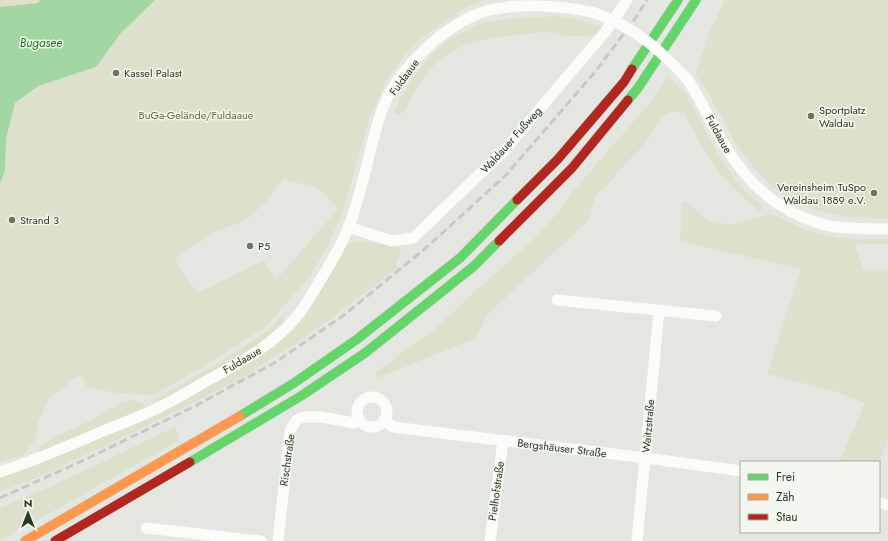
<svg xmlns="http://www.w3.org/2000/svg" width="888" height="541" viewBox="0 0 888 541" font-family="Jost,sans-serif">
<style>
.green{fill:#dde0ca;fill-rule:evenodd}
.water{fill:#a2d6a2}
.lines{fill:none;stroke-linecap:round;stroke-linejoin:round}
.fast-casing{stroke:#bfc3bb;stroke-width:10}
.slow-casing{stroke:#bfc3bb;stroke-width:10}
.jam-casing{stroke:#bfc3bb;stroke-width:10}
.street{stroke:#fbfbfa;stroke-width:11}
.fast{stroke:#63d668;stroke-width:9}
.slow{stroke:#ff974d;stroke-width:9}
.jam{stroke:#b3261e;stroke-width:9}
.rail{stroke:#c7c9c6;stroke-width:3;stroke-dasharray:8 4;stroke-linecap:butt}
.street-bridge{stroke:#fbfbfa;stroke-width:11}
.poi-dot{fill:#6b7664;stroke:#f4f7ef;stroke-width:1.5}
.labels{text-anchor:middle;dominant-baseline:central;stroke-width:3;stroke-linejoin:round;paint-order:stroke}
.poi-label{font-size:11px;fill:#2a3920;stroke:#f4f7ef;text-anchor:start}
.street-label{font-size:11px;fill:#2a3920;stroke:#f4f7ef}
.park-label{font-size:11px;fill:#5f702b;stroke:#f4f7ef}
.water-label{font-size:12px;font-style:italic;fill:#1b741d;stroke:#f4f7ef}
</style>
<rect width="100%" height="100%" fill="#e4e7e1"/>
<g class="green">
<path d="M 0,0 L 40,0 L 38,3 L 0,7 Z"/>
<path d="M 156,0 L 486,0 L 468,6 L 420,39 L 400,61 L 387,80 L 370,117 L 343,211 L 325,252 L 309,277 L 264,328 L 216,359 L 154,395 L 116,393 L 87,387 L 83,377 L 77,377 L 50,398 L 38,422 L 35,440 L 23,455 L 0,462 L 0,184 L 5,171 L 6,139 L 15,103 L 38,86 L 96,67 L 121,33 ZM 284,179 L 318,188 L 338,209 L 276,280 L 264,260 L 198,293 L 174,260 L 214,232 L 246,220 L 265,203 Z"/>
<path d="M 725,0 L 888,0 L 888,218 C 818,220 771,202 734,140 C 721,118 711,94 695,75 L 710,31 Z"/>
<path d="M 560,16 L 588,22 L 603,28 L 597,34 L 587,36 L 568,36 L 545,32 L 489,38 L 460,47 L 435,64 L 417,87 L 404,112 L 398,115 L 394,112 C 411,77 432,46 467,30 C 472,28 476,25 481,24 C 507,17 534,18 560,16 Z"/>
<path d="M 668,75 L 685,93 L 717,152 L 735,179 L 745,191 L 762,206 L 762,209 L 758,211 C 750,203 741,196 733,188 C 713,167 698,140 684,114 L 675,111 L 665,114 L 643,146 L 625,164 L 612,180 L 596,195 L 590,212 L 589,220 L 489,313 L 474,339 L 377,378 L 376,372 L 436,328 L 471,295 L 533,240 L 554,217 L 574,190 L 648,105 Z"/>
<path d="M 685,202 L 689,203 L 705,218 L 715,223 L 733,224 L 771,214 L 801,228 L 826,236 L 858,240 L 888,239 L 888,244 L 863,244 L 855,246 L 864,270 L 888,270 L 888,439 L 879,463 L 839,462 L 865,403 L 835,391 L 767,374 L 801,269 L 680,241 L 682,203 Z"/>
<path d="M 359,241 L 398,247 L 401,254 L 395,265 L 398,268 L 313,332 L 242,378 L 167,416 L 41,476 L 0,492 L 0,477 L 34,466 L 162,411 L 228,375 L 314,300 L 340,258 L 344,247 L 350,243 Z"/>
<path d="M 287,310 L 282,324 L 262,343 L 223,367 L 159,402 L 154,400 L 219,363 L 269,330 Z"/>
<path d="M 132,400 L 142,403 L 146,408 L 38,453 L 38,452 L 41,446 L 59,435 L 96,418 L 123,401 Z"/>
<path d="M 175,427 L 180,440 L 0,541 L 0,508 L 48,488 Z"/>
</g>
<path class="water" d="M 40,0 L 155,0 L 121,33 L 96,67 L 38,86 L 15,103 L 6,139 L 5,171 L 0,184 L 0,7 L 38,3 Z"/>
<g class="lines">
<defs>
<g id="fast">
<path d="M 632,69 L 678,0"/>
<path d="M 628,100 L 638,88 L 696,0"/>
<path d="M 240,416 L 294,383 L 356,340 L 460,258 L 517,200"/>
<path d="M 190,462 L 301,396 L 365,353 L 474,266 L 499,241"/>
</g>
<path id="slow" d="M 25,541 L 240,416"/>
<g id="jam">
<path d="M 517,200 L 558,159 L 624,82 L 632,69"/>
<path d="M 499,241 L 572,168 L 628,100"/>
<path d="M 55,541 L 190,462"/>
</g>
</defs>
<use href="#fast" class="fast-casing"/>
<use href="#slow" class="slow-casing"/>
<use href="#jam" class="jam-casing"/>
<g class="street">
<path d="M 688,80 C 705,107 717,137 736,162 C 758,194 792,218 830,226 C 849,229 869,229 888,229"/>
<path d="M 348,227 L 392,241 L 413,238 L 503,152 L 606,31 L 627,0"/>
<path d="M 557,300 L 716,316"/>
<circle cx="372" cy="412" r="15"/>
<path d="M 384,420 L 393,427 L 646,458 L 741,471"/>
<path d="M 0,472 C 35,460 69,446 103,431 C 121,424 139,417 156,409 C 175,400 192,389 210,379 C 242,362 276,343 299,314 C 307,303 314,291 321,279 C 335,256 349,232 356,205 C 366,174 371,141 382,110 C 397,69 445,24 486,11 C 518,2 561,6 592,12"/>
<path d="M 879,503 L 888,505"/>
<path d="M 146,528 L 261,541"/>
<path d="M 278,541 L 290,431 C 292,427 294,423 297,420 C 307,412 341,421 354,423 L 359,418"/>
<path d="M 490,541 L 503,441"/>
<path d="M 637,541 L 659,311"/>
</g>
<use href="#fast" class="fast"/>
<use href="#slow" class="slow"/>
<use href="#jam" class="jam"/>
<path class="rail" d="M 0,498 L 84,460 L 195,406 L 276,362 L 344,315 L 427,247 L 506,175 L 595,72 L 637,16 L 647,0"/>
<path class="street-bridge" d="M 592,12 C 635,27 658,48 688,80"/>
</g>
<g class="poi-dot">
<circle cx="116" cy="73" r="4"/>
<circle cx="811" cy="116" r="4"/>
<circle cx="874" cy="193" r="4"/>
<circle cx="12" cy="220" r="4"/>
<circle cx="250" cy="246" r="4"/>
</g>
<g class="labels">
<g class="poi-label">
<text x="124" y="73">Kassel Palast</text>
<text x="819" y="110">Sportplatz<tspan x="819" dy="13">Waldau</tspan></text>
<text x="866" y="187" text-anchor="end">Vereinsheim TuSpo<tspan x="866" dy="13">Waldau 1889 e.V.</tspan></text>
<text x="20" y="220">Strand 3</text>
<text x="258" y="246">P5</text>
</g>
<g class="street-label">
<text transform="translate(404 77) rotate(-54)">Fuldaaue</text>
<text transform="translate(719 134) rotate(61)">Fuldaaue</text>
<text transform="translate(511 140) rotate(-48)">Waldauer Fußweg</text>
<text transform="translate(242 360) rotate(-31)">Fuldaaue</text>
<text transform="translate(648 426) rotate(-85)">Waitzstraße</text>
<text transform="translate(562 448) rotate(7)">Bergshäuser Straße</text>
<text transform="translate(287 460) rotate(-82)">Rischstraße</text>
<text transform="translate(496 491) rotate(-82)">Pielhofstraße</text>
</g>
<g class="park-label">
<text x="196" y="115">BuGa-Gelände/Fuldaaue</text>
</g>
<g class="water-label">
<text x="41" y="43">Bugasee</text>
</g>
</g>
<rect x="740" y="461" width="140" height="72" fill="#f4f7ef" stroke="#a3ab9c"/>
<rect x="748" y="474" width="20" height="6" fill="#63d668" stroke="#a3ab9c"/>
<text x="776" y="481" font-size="12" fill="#2a3920">Frei</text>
<rect x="748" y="494" width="20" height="6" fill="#ff974d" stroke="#a3ab9c"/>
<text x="776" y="501" font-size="12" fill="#2a3920">Zäh</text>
<rect x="748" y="514" width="20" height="6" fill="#b3261e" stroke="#a3ab9c"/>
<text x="776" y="521" font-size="12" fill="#2a3920">Stau</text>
<g transform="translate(28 513)" stroke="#f4f7ef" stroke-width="3" paint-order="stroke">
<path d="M0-3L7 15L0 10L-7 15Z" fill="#2a3920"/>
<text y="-6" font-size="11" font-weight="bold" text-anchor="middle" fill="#2a3920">N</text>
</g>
</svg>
